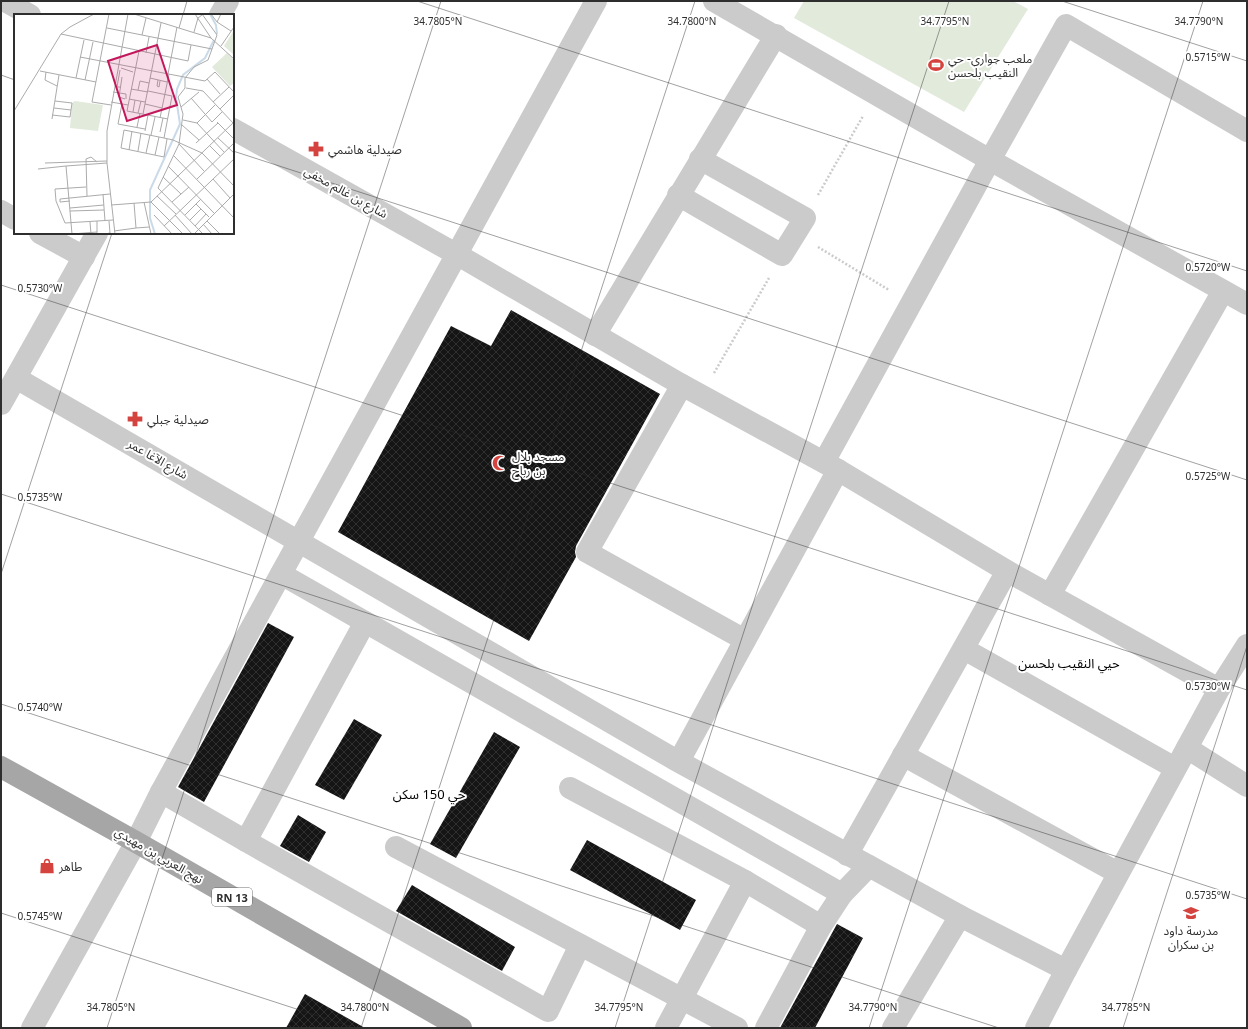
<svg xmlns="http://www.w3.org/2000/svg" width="1248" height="1029" viewBox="0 0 1248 1029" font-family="'Noto Sans','Noto Sans Arabic',sans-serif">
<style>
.green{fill:#e2eadc}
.building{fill:url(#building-cross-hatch)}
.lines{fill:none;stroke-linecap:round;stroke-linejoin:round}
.path{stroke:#cbcbcb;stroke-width:2.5;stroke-dasharray:2 2;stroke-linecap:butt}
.minor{stroke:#cbcbcb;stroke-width:22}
.major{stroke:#a6a6a6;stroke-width:22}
.ticks{fill:none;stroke:#2e2e2e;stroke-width:1;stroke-opacity:0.45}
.labels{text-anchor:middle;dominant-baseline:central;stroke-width:4;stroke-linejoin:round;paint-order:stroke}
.shield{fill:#fff;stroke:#6d6d6d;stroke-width:1}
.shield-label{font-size:11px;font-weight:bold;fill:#2e2e2e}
.poi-label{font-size:12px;fill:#2e2e2e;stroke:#fff;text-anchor:start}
.street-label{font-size:12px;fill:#2e2e2e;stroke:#fff}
.neighbourhood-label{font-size:13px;fill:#000;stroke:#fff}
.inset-river{fill:none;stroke:#cadae8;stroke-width:2}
.inset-road{fill:none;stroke:#ababab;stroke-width:1}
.view{fill:#c2185b;fill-opacity:0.15;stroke:#c2185b;stroke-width:2}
.inset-edge{fill:none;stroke:#2e2e2e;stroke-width:2}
.ticks-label{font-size:10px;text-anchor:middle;fill:#2e2e2e;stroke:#fff;stroke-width:4;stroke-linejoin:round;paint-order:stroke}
</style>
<defs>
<pattern id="building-cross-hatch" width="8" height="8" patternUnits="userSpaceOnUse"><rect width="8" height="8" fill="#151515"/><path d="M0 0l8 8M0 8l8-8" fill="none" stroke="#2f2f2f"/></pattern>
</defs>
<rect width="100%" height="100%" fill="#fff"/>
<path class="green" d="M 804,1 L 1013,1 L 1028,9 L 964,112 L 794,18 Z"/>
<g class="building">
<path d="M 511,310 L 660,394 L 576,546 L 575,552 L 576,557 L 529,641 L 338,532 L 451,326 L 491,346 Z"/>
<path d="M 268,623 L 294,637 L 204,802 L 178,787 Z"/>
<path d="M 354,719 L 382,735 L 344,800 L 315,785 Z"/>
<path d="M 494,732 L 520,747 L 456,858 L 430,844 Z"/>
<path d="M 298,815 L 326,832 L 309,862 L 280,846 Z"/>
<path d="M 587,840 L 696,900 L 680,930 L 570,870 Z"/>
<path d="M 412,885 L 515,947 L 502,971 L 396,911 Z"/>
<path d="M 837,924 L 863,938 L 815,1028 L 780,1028 Z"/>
<path d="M 305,994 L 365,1028 L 286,1028 Z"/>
</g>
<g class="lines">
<g class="path">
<path d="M 818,195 L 863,116"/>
<path d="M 818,247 L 889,290"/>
<path d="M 714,373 L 769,278"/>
</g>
<g class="minor">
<path d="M 5,1 L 30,15"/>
<path d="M 714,1 L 990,160 L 1247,304"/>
<path d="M 220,15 L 228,1"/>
<path d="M 233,129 L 458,255 L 682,385 L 838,470 L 1007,571 L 1219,689"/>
<path d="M 678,195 L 782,255 L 805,218 L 700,159"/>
<path d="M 1,211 L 15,219"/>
<path d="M 40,233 L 84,257"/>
<path d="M 595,335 L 776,35"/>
<path d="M 16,378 L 674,759 L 960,916 L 1066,970 L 1219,689 L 1247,645"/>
<path d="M 682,385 L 587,552 L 745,640"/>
<path d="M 1,404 L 97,233"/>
<path d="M 824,462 L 990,160 L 1066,25 L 1247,131"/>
<path d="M 281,574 L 842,894"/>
<path d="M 1050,595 L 1223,291"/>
<path d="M 964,649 L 1175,768"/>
<path d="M 1187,748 L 1247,786"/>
<path d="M 903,755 L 1118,873"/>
<path d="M 679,761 L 838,470"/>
<path d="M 570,788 L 745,881"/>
<path d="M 161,792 L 246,841 L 365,622"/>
<path d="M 246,841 L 548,1011 L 580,945"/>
<path d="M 396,847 L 737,1028"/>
<path d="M 847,855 L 1007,571"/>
<path d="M 32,1028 L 136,842 L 161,792 L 596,1"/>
<path d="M 666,1028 L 745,881 L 821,926 L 842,894 L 869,866"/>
<path d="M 766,1028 L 821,926"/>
<path d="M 893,1028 L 960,916"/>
<path d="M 1036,1028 L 1066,970"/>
</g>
<path class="major" d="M 1,767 L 136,842 L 461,1028"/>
</g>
<path class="ticks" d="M 417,1 L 1247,271M 1062,1 L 1247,61M 183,15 L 187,1M 1,75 L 15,80M 233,151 L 1247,480M 1,285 L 1247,690M 1,494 L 1247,899M 1,574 L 112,233M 1,704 L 999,1028M 1,913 L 355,1028M 107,1028 L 441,1M 361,1028 L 695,1M 615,1028 L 949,1M 869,1028 L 1203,1M 1123,1028 L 1247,646"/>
<defs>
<symbol id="stadium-bare" viewBox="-9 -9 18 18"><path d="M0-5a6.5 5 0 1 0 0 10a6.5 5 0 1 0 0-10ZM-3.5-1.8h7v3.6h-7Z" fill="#d5433f" stroke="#fff" stroke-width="2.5" paint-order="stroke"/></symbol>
<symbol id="pharmacy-bare" viewBox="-9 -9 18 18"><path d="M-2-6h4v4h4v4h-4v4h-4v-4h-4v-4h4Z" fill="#d5433f" stroke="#fff" stroke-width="2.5" paint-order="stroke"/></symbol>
<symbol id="mosque-bare" viewBox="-9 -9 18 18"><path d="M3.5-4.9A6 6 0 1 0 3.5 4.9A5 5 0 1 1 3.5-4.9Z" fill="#d5433f" stroke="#fff" stroke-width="2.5" paint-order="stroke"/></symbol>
<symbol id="shop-bare" viewBox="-9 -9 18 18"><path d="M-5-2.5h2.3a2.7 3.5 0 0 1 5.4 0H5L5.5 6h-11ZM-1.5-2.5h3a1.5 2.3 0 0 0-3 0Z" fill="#d5433f" stroke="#fff" stroke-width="2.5" paint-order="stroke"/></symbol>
<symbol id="school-bare" viewBox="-9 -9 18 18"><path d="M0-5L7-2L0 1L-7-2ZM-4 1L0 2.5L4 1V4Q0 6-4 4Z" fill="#d5433f" stroke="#fff" stroke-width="2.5" paint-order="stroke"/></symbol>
</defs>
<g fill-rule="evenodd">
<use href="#stadium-bare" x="925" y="54" width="22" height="22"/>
<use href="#pharmacy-bare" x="305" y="138" width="22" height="22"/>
<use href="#pharmacy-bare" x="124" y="408" width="22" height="22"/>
<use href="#mosque-bare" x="489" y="452" width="22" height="22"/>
<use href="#shop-bare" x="36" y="855" width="22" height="22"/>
<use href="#school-bare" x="1180" y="902" width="22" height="22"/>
</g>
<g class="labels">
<rect class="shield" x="212" y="888" width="40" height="18" rx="3"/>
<g class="shield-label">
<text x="232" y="897">RN 13</text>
</g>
<g class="poi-label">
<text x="948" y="58">ملعب جواري- حي<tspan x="948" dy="14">النقيب بلحسن</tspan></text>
<text x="328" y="149">صيدلية هاشمي</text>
<text x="147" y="419">صيدلية جبلي</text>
<text x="512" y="456">مسجد بلال<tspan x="512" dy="14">بن رباح</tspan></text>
<text x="59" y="866">طاهر</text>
<text x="1191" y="930" text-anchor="middle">مدرسة داود<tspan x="1191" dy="14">بن سكران</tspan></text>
</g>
<g class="street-label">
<text transform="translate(346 192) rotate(29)">شارع بن غالم مخفي</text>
<text transform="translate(158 459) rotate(30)">شارع الآغا عمر</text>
<text transform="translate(159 855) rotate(30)">نهج العربي بن مهيدي</text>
</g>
<g class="neighbourhood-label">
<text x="1069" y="663">حيي النقيب بلحسن</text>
<text x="429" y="794">حي 150 سكن</text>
</g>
</g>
<g transform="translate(14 14)">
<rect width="220" height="220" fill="#fff"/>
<path d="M 61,87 L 89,91 L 84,117 L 56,114 L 58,89 Z" fill="#e2eadc"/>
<path d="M 220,16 L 220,41 L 210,32 ZM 213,39 L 220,46 L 220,69 L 216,72 L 198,53 Z" fill="#e2eadc"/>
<path class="inset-river" d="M 196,0 L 202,11 L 203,20M 141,220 L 136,204 L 136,176 L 166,110 L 162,84 L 163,75 L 169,61 L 191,44 L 200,26"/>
<path class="inset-road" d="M 95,0 L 78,88 L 97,91M 120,0 L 197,24 L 220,45M 181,0 L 197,24M 188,0 L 203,21 L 198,35M 197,0 L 203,8 L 207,0M 203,8 L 217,17M 93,14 L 198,35 L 194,46 L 180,53 L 171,64 L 171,74 L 164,83 L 169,100 L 165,130 L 144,174 L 189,220M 165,14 L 169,0M 180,18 L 184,4 L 188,1M 47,20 L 174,47 L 177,31M 128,21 L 132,4M 207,32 L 220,13M 125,37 L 113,97 L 154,105M 132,39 L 135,23M 66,43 L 191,67 L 201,58 L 220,78M 107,54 L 119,58M 106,56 L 103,73 L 107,73M 26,57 L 82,68M 32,58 L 31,66 L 43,72M 154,60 L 163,13M 108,63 L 105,83 L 111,85M 62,64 L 70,26M 136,64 L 153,68M 193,65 L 206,80M 71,66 L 79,28M 144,66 L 143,72 L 145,73 L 146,67M 172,74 L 189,77 L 220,110M 117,75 L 134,78M 124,76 L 126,67 L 135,69M 134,77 L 158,82 L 150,124M 99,78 L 112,80 L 112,85M 177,84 L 198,108 L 208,98M 115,85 L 131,88M 97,88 L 114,91M 199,88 L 215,73M 108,90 L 104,110 L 131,115M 131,90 L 148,94M 167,93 L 185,78M 40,94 L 57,96M 206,95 L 220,81M 0,97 L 47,20 L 56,13 L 80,0M 119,98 L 121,86M 124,99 L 127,87M 129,100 L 147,9M 38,101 L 56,103 L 58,89 L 41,87M 146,104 L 155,60M 38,105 L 45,61M 169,106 L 183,109 L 201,91M 203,108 L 220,125M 183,109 L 210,138M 168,111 L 185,126M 123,113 L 126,99M 131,117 L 134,101M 146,118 L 149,104M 137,121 L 141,103M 204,124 L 220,139M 153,125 L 150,143 L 107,134 L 110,116 L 150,124 L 159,126 L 188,139 L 220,172M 182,129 L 204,109M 165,130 L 190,157M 196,132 L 206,142M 115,136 L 118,117M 124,137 L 127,119M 132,139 L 136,121M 141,141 L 145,123M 159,141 L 220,204M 31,149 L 93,147M 154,152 L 200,199M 24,155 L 52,152M 149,163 L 167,180M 183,165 L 220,129M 199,165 L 216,184M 72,173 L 41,175 L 42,187 L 51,209 L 99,206M 89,180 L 91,207M 73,182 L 72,145 L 77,143 L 83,148M 143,182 L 162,200M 56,187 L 46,188 L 46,185 L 96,180M 130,188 L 137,220M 137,188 L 169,220M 158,188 L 175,173M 182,190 L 195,203M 97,191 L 137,188 L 220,108M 56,194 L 90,191M 56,197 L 90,196M 140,201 L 158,220M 161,201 L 178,220M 171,201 L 187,185M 176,206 L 187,195M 83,207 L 83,220M 193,207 L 206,220M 76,208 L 77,220M 189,210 L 198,220M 150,212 L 220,145M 181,212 L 192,200M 122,214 L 135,213M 100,217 L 122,214 L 120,189M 83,218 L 58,220 L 52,152 L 93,149M 91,220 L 96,219 L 95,207M 101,220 L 93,149 L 93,117 L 114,0M 180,220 L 220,180"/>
<path class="view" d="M 143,31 L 163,91 L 113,107 L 94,47 Z"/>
<rect width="220" height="220" class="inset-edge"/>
</g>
<g class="ticks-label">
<text x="438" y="25">34.7805°N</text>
<text x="692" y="25">34.7800°N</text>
<text x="945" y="25">34.7795°N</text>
<text x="1199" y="25">34.7790°N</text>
<text x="1208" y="61">0.5715°W</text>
<text x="1208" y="271">0.5720°W</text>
<text x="40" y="292">0.5730°W</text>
<text x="1208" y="480">0.5725°W</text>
<text x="40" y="501">0.5735°W</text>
<text x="1208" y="690">0.5730°W</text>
<text x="40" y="711">0.5740°W</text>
<text x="1208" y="899">0.5735°W</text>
<text x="40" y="920">0.5745°W</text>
<text x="111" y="1011">34.7805°N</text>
<text x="365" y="1011">34.7800°N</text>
<text x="619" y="1011">34.7795°N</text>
<text x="873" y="1011">34.7790°N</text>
<text x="1126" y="1011">34.7785°N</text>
</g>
<rect width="1248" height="1029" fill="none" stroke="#2e2e2e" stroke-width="4"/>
</svg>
